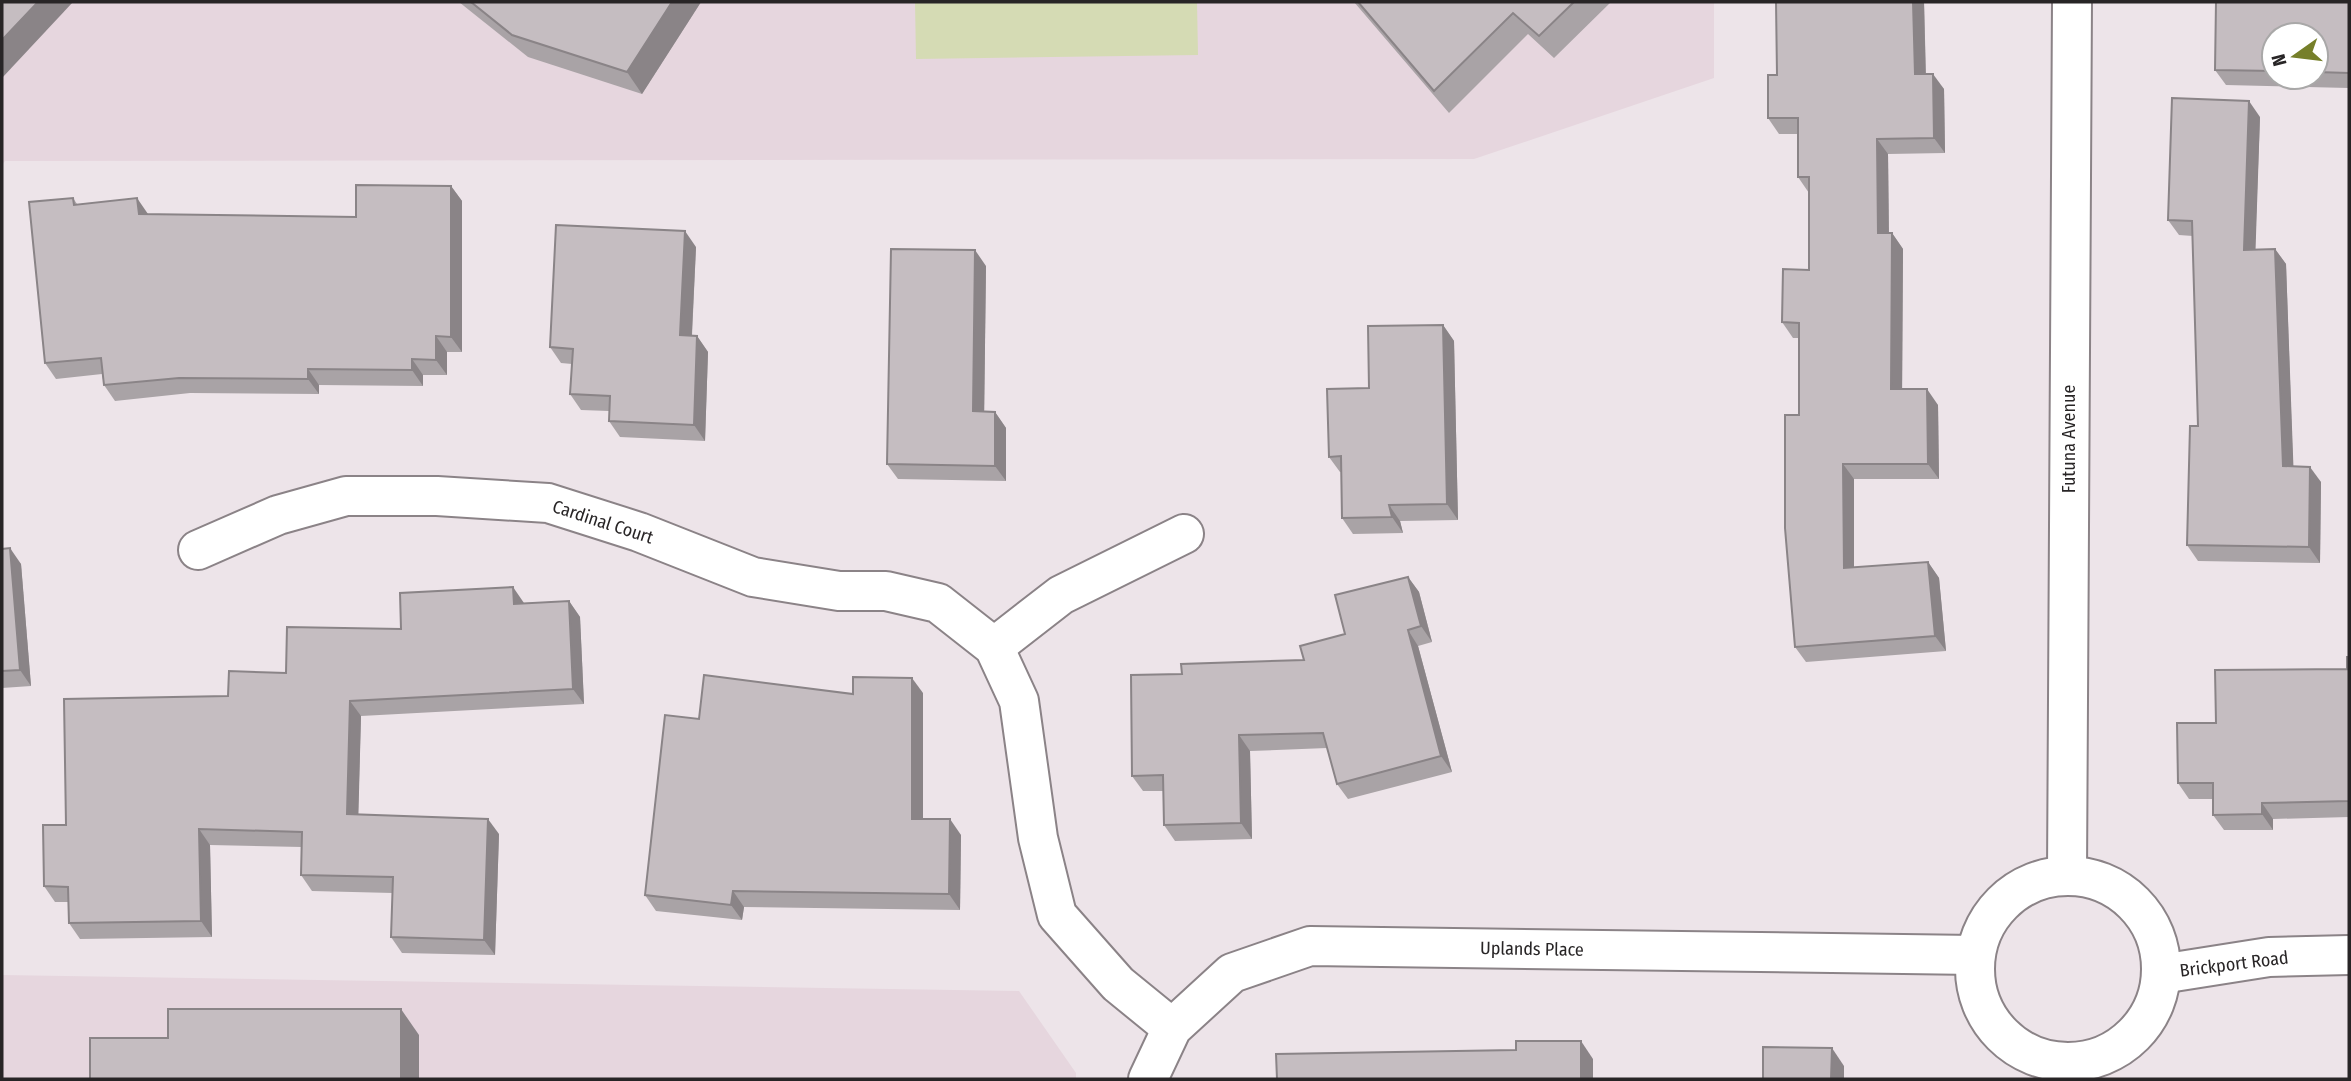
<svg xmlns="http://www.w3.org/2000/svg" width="2351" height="1081" viewBox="0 0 2351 1081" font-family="'Fira Sans Condensed',sans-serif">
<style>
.built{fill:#e6d6de}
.park{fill:#d5dbb4}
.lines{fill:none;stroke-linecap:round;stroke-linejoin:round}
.minor-casing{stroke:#8b8387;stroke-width:42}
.minor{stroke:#fff;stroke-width:38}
.wall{fill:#a9a3a6;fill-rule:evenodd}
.shaded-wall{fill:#8a8487}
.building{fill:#c5bdc1;stroke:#8a8487;stroke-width:2}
.labels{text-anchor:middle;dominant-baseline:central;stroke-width:5;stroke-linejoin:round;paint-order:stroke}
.street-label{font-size:18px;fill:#282526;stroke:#fff}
</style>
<rect width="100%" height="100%" fill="#ede4e9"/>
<g class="built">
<path d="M 2,2 L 1714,2 L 1714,78 L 1474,159 L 5,161 L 2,165 Z"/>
<path d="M 2,975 L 1019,991 L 1076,1073 L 1076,1079 L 2,1079 Z"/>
</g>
<path class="park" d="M 915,2 L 1197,2 L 1198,55 L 916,59 Z"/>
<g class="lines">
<defs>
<g id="minor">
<path d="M 198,550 L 278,515 L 346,496 L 437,496 L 548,503 L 639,532 L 753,577 L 839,591 L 886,591 L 938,603 L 994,647 L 1019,701 L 1038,838 L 1057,915 L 1118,984 L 1172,1028"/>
<path d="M 994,647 L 1061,595 L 1184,534"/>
<path d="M 2067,875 L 2072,2"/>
<circle cx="2068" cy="969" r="93"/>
<path d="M 2161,974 L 2269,957 L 2349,955"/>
<path d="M 1148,1079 L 1172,1028 L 1232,973 L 1310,946 L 1975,955"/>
</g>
</defs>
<use href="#minor" class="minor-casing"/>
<use href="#minor" class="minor"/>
</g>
<g class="wall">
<path d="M 459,2 L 701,2 L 642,94 L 528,57 Z"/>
<path d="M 1354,2 L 1611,2 L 1554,58 L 1528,34 L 1449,113 Z"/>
<path d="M 1776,2 L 1924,2 L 1926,74 L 1944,89 L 1945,153 L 1888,154 L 1889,233 L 1892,233 L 1903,249 L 1902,389 L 1938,405 L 1939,479 L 1854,479 L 1854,568 L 1928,562 L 1939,578 L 1946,651 L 1806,662 L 1795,647 L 1799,338 L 1793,338 L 1782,322 L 1809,270 L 1809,193 L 1798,177 L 1798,134 L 1779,134 L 1768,118 L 1777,75 Z"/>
<path d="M 2216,2 L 2349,2 L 2349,88 L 2226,85 L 2215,70 ZM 2274,35 L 2316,35 L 2316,77 L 2274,77 Z"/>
<path d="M 2260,117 L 2255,249 L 2275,249 L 2286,264 L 2293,466 L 2321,482 L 2320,563 L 2198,561 L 2187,545 L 2198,426 L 2193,236 L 2179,235 L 2168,220 Z"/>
<path d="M 451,186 L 462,201 L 462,352 L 447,352 L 447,375 L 423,375 L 423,386 L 319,385 L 319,394 L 190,393 L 115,401 L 104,385 L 102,374 L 56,379 L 45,363 L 73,198 L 77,204 L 148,214 L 356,217 Z"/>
<path d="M 696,247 L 692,336 L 697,336 L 708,352 L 705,441 L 620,437 L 609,421 L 609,411 L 581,410 L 570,394 L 572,364 L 561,363 L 550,347 Z"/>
<path d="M 986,266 L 984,412 L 995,412 L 1006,428 L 1006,481 L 898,479 L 887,464 Z"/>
<path d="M 1443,325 L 1454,341 L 1458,520 L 1400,521 L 1403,533 L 1353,534 L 1342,518 L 1341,472 L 1340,472 L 1329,457 L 1369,388 Z"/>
<path d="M 2,549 L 21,564 L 31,686 L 2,688 Z"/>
<path d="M 1408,577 L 1419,592 L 1432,642 L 1418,646 L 1452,772 L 1348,799 L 1337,784 L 1327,748 L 1250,751 L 1252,839 L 1175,841 L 1164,825 L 1163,791 L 1143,791 L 1132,776 L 1182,674 L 1304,660 L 1345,634 Z"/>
<path d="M 569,601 L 580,617 L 584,704 L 361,716 L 358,815 L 499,834 L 495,955 L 402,953 L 391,937 L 393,893 L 312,891 L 301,875 L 302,847 L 210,845 L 212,937 L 80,939 L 69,923 L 69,902 L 55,902 L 44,886 L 66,825 L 228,696 L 401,629 L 524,603 Z"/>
<path d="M 2349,657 L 2349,817 L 2273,819 L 2273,830 L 2224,830 L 2213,815 L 2213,799 L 2189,799 L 2178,783 L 2216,723 L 2347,669 Z"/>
<path d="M 923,693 L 923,819 L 961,835 L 960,910 L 744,907 L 742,920 L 656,911 L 645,895 L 699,719 L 853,694 Z"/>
</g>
<g class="shaded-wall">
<path d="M 38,2 L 73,2 L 2,78 L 2,40 Z"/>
<path d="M 672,2 L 701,2 L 642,94 L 627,72 Z"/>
<path d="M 1913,2 L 1924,2 L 1926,89 L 1915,74 Z"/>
<path d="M 1933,74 L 1944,89 L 1945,153 L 1934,138 Z"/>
<path d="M 2249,101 L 2260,117 L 2255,265 L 2244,250 Z"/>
<path d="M 1877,139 L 1888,154 L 1889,248 L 1878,233 Z"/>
<path d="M 451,186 L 462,201 L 462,352 L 451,337 Z"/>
<path d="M 137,198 L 148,214 L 139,214 Z"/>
<path d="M 685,231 L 696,247 L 691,351 L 680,335 Z"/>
<path d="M 1892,233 L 1903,249 L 1902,405 L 1891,389 Z"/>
<path d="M 2275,249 L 2286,264 L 2294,482 L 2283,466 Z"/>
<path d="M 975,250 L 986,266 L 984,427 L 973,411 Z"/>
<path d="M 1443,325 L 1454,341 L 1458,520 L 1447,504 Z"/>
<path d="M 436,336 L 447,352 L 447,375 L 436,360 Z"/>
<path d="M 697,336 L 708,352 L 705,441 L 694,425 Z"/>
<path d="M 412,359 L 423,375 L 423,386 L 412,370 Z"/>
<path d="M 308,369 L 319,385 L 319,394 L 308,379 Z"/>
<path d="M 1927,389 L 1938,405 L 1939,479 L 1928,464 Z"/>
<path d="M 995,412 L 1006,428 L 1006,481 L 995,466 Z"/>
<path d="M 1843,464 L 1854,479 L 1854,584 L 1844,568 Z"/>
<path d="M 2310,467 L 2321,482 L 2320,563 L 2309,547 Z"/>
<path d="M 1389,505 L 1400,521 L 1403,533 L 1392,517 Z"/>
<path d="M 10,548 L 21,564 L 31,686 L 20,670 Z"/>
<path d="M 1928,562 L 1939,578 L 1946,651 L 1935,636 Z"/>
<path d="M 1408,577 L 1419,592 L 1432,642 L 1421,626 Z"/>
<path d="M 513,587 L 524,603 L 514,604 Z"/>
<path d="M 569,601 L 580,617 L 584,704 L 573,689 Z"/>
<path d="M 1408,630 L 1418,646 L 1452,772 L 1441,756 Z"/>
<path d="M 912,678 L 923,693 L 923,834 L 912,819 Z"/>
<path d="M 350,701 L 361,716 L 358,830 L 347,814 Z"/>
<path d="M 1239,735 L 1250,751 L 1252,839 L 1241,823 Z"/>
<path d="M 2262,803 L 2273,819 L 2273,830 L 2262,814 Z"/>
<path d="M 488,819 L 499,834 L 495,955 L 484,940 Z"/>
<path d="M 950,819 L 961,835 L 960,910 L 949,894 Z"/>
<path d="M 199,829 L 210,845 L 212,937 L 201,921 Z"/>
<path d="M 733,891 L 744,907 L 742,920 L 731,905 Z"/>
<path d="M 401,1009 L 419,1035 L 419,1079 L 401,1079 Z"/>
<path d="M 1581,1041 L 1593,1059 L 1593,1079 L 1581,1079 Z"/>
<path d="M 1832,1048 L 1844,1066 L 1844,1079 L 1831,1079 Z"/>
</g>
<g class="building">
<path d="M 2,2 L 38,2 L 2,40 Z"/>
<path d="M 471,2 L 672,2 L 627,72 L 512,35 Z"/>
<path d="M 1358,2 L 1574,2 L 1539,36 L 1513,13 L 1434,91 Z"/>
<path d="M 1776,2 L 1913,2 L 1915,74 L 1933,74 L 1934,138 L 1877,139 L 1878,233 L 1892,233 L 1891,389 L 1927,389 L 1928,464 L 1843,464 L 1844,568 L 1928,562 L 1935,636 L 1795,647 L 1785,528 L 1785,415 L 1799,415 L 1799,323 L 1782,322 L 1783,269 L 1809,270 L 1809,177 L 1798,177 L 1798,118 L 1768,118 L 1768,75 L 1777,75 Z"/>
<path d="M 2216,2 L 2349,2 L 2349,73 L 2316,72 L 2316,35 L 2274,35 L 2274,71 L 2215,70 Z"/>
<path d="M 2172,98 L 2249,101 L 2244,250 L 2275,249 L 2283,466 L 2310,467 L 2309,547 L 2187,545 L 2190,426 L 2198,426 L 2192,221 L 2168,220 Z"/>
<path d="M 356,185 L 451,186 L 451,337 L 436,336 L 436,360 L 412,359 L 412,370 L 308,369 L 308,379 L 179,378 L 104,385 L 101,358 L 45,363 L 29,202 L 73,198 L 74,205 L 137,198 L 139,214 L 356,217 Z"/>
<path d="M 556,225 L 685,231 L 680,335 L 697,336 L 694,425 L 609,421 L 610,396 L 570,394 L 573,349 L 550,347 Z"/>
<path d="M 891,249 L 975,250 L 973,411 L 995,412 L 995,466 L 887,464 Z"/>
<path d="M 1443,325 L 1447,504 L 1389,505 L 1392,517 L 1342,518 L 1341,456 L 1329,457 L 1327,389 L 1369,388 L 1368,326 Z"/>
<path d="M 10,548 L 20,670 L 2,671 L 2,549 Z"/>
<path d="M 1408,577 L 1421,626 L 1408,630 L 1441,756 L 1337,784 L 1323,733 L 1239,735 L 1241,823 L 1164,825 L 1163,775 L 1132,776 L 1131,675 L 1182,674 L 1181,664 L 1304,660 L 1300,646 L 1345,634 L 1335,595 Z"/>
<path d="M 513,587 L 514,604 L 569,601 L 573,689 L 350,701 L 347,814 L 488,819 L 484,940 L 391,937 L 393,877 L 301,875 L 302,832 L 199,829 L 201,921 L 69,923 L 68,887 L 44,886 L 43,825 L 66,825 L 64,699 L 228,696 L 229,671 L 286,673 L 287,627 L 401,629 L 400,593 Z"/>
<path d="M 2347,657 L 2349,657 L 2349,801 L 2262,803 L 2262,814 L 2213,815 L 2213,783 L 2178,783 L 2177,723 L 2216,723 L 2215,670 L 2347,669 Z"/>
<path d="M 704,675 L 853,694 L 853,677 L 912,678 L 912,819 L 950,819 L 949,894 L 733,891 L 731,905 L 645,895 L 665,715 L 699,719 Z"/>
<path d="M 168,1009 L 401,1009 L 401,1079 L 90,1079 L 90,1038 L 168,1038 Z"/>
<path d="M 1516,1041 L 1581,1041 L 1581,1079 L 1277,1079 L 1276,1054 L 1516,1050 Z"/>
<path d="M 1763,1047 L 1832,1048 L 1831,1079 L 1763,1079 Z"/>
</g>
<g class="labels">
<g class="street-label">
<text transform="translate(2069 439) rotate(-90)">Futuna Avenue</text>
<text transform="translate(603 522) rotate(18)">Cardinal Court</text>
<text transform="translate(1532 949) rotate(1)">Uplands Place</text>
<text transform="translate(2234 964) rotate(-7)">Brickport Road</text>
</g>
</g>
<rect width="2351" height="1081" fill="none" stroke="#282526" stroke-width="7"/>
<g transform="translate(2295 56) rotate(256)"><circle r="33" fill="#ffffff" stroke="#a9a8a8" stroke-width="2"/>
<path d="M0-5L12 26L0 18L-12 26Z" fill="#767f2a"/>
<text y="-10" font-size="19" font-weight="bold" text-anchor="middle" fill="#282526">N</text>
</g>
</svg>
